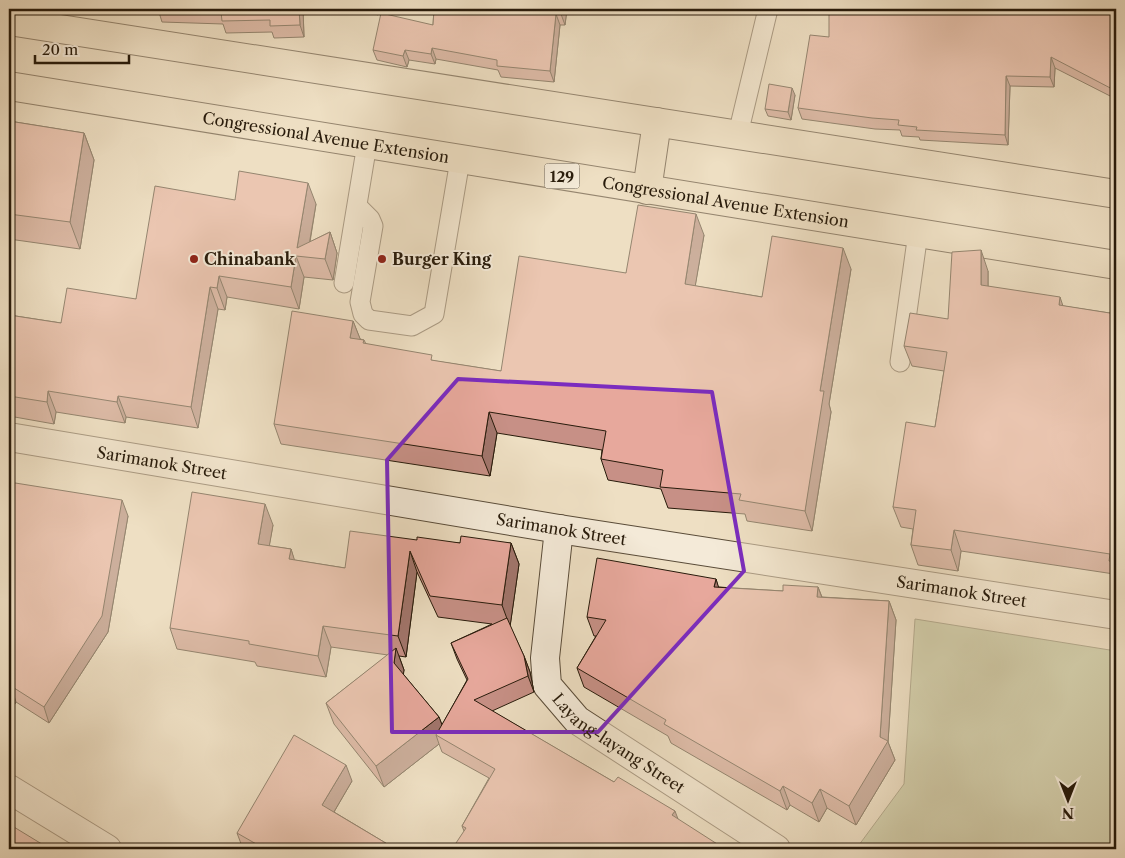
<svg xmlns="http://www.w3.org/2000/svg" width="1125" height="858" viewBox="0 0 1125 858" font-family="'Libre Caslon Text',serif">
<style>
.green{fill:#b7c295;stroke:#706e50}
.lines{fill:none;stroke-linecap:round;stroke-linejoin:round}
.lane-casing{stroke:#5a4c39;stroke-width:21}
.street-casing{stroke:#5a4c39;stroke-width:30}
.primary-casing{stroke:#281b0b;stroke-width:30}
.lane{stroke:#f4ead8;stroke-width:19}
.street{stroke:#f4ead8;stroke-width:28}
.primary{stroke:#eedfc3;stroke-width:28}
.wall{fill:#c79086;stroke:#281b0b;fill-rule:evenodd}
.shaded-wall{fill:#a2766d;stroke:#281b0b}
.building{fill:#e7a89c;stroke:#281b0b}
.marked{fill:none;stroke:#7b2cbf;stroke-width:4;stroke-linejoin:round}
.poi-dot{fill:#8f2418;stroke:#f4ead8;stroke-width:2}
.labels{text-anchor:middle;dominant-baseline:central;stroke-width:4;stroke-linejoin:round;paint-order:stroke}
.shield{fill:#f4ead8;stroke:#655948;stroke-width:1}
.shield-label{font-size:15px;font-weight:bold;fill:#281b0b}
.street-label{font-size:16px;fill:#281b0b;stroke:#f4ead8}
.poi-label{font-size:16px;font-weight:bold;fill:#281b0b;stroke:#f4ead8;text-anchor:start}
</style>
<rect width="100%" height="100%" fill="#eedfc3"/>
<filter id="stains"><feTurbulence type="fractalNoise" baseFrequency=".004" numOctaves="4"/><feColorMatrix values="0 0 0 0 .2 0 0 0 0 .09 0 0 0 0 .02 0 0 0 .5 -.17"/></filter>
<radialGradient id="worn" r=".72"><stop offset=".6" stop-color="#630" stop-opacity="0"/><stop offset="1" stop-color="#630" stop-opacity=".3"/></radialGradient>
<path class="green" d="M 915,619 L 1116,651 L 1116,849 L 856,849 L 904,784 Z"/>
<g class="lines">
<defs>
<g id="lane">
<path d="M 738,134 L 768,9"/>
<path d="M 358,207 L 370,219 L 373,226 L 360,302 L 363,314 L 369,320 L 412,326 L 434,314 L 460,160"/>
<path d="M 344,283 L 367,144"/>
<path d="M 900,362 L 918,233"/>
</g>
<g id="street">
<path id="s1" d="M 9,437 L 559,529 L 1116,615"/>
<path id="s2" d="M 559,529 L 545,658 L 547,685 L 577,720 L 776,849"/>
<path d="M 9,789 L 107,849"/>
</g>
<g id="primary">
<path d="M 9,21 L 1116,194"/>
<path id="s3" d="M 9,86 L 1116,265"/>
<path d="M 647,190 L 657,122"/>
</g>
</defs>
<use href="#lane" class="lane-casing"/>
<use href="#street" class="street-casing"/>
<use href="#primary" class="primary-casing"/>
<use href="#lane" class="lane"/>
<use href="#street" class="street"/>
<use href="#primary" class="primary"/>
</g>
<g class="wall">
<path d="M 158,9 L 303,9 L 304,37 L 274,38 L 272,32 L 226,33 L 223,24 L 162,22 Z"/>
<path d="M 363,9 L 381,9 L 378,15 Z"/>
<path d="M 434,9 L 567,9 L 565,25 L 560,25 L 554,82 L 501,77 L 498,70 L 436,59 L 435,64 L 409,60 L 407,67 L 377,60 L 373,50 L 433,25 Z"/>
<path d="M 1116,9 L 1116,99 L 1055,68 L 1054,87 L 1010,86 L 1008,145 L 920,140 L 919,137 L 902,136 L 900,130 L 875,129 L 802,119 L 798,108 L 829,37 Z"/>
<path d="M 795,95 L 791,120 L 768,116 L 765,109 Z"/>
<path d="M 9,121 L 84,133 L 94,160 L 80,249 L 9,239 Z"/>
<path d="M 235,200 L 316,204 L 310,242 L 330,232 L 337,253 L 333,280 L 304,277 L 299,309 L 227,297 L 225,310 L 218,309 L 198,428 L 126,417 L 125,423 L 56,412 L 54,424 L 9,416 L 9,315 L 61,323 L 136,299 Z"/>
<path d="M 704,235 L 695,286 L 762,297 L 851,269 L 829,404 L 831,412 L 812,531 L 747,521 L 745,514 L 668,508 L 661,489 L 608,480 L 601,459 L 602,450 L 497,433 L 490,476 L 281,444 L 274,424 L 353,321 L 360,339 L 364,340 L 366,344 L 435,361 L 501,371 L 626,273 Z"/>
<path d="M 988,271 L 988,287 L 1063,306 L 1116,314 L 1116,581 L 1114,574 L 961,551 L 958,571 L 918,565 L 911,545 L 913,529 L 901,527 L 893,507 L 935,427 L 944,371 L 912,366 L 904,346 L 948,319 Z"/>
<path d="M 9,482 L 128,516 L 108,632 L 49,723 L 16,702 L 9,714 Z"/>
<path d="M 273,525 L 269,546 L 291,549 L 294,560 L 345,568 L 417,540 L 460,543 L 511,543 L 519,564 L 510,626 L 524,656 L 530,672 L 534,692 L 492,711 L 614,782 L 675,811 L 464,831 L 462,826 L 489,778 L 442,752 L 439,744 L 384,787 L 334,724 L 326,703 L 388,655 L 331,647 L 326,677 L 257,666 L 255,662 L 177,649 L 170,628 ZM 417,572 L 438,617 L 492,624 L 451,643 L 457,659 L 467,680 L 442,725 L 439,717 L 403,674 L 404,670 L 399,656 L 406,657 Z"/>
<path d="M 716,579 L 718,587 L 783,591 L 818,587 L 822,597 L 889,601 L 896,620 L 888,742 L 895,760 L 856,825 L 827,808 L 819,822 L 790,805 L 787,810 L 671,743 L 668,736 L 584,687 L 577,668 L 596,636 L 594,636 L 587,617 Z"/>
<path d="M 352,781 L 334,812 L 389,845 L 391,849 L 243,849 L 237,833 Z"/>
</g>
<g class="shaded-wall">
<path d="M 299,9 L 303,9 L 304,37 L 300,25 Z"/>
<path d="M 375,9 L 381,9 L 378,15 Z"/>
<path d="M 562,9 L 567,9 L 565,25 L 561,14 Z"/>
<path d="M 556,14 L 560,25 L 554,82 L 550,71 Z"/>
<path d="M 432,48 L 436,59 L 435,64 L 431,54 Z"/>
<path d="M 405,50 L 409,60 L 407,67 L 403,56 Z"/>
<path d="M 1051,57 L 1055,68 L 1054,87 L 1050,77 Z"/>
<path d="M 1006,76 L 1010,86 L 1008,145 L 1005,135 Z"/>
<path d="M 792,88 L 795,95 L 791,120 L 788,112 Z"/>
<path d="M 84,133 L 94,160 L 80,249 L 70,222 Z"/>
<path d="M 308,183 L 316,204 L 307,257 L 297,248 Z"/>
<path d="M 696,214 L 704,235 L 692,305 L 685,284 Z"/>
<path d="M 330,232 L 337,253 L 333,280 L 325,259 Z"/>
<path d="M 843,248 L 851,269 L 829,404 L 831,412 L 812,531 L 805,511 L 820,391 Z"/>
<path d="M 981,250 L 988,271 L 988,306 L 981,285 Z"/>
<path d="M 296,256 L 304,277 L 299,309 L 291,287 Z"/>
<path d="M 219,276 L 227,297 L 225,310 L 217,288 Z"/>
<path d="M 210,287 L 218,309 L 198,428 L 191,407 Z"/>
<path d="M 1060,297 L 1067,318 L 1059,305 Z"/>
<path d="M 353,321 L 361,341 L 350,338 Z"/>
<path d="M 48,391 L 56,412 L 54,424 L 47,402 Z"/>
<path d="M 118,396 L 126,417 L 125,423 L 117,402 Z"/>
<path d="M 489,412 L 497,433 L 490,476 L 482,456 Z"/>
<path d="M 1116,481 L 1116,503 L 1114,496 Z"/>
<path d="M 122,500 L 128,516 L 108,632 L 49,723 L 44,707 Z"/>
<path d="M 265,504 L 273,525 L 266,565 L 258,544 Z"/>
<path d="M 954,530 L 961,551 L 958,571 L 951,550 Z"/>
<path d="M 511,543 L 519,564 L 510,627 L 502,605 Z"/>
<path d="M 291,549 L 298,571 L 289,559 Z"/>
<path d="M 410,551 L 417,572 L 406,657 L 398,636 Z"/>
<path d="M 716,579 L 722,598 L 714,587 Z"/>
<path d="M 818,587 L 825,606 L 817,597 Z"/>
<path d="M 889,601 L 896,620 L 888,742 L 895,760 L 856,825 L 849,806 L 880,737 Z"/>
<path d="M 323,626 L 331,647 L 326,677 L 318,656 Z"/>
<path d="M 396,648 L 404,670 L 402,685 L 394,663 Z"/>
<path d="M 524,656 L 530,672 L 534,692 L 528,676 Z"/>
<path d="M 11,686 L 16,702 L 9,714 L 9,689 Z"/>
<path d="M 439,717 L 447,738 L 436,735 L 439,744 L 384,787 L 376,766 Z"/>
<path d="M 346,765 L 352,781 L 328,822 L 322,805 Z"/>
<path d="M 783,786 L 790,805 L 787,810 L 780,791 Z"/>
<path d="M 820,789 L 827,808 L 819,822 L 812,803 Z"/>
<path d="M 675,811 L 681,827 L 672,815 Z"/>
<path d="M 389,845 L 391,849 L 386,849 Z"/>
</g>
<g class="building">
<path d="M 158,9 L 299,9 L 300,25 L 270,26 L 270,20 L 222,21 L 221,12 L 158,10 Z"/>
<path d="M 434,9 L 562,9 L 561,14 L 556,14 L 550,71 L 497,66 L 497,60 L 432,48 L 431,54 L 405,50 L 403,56 L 373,50 L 381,13 L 433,25 Z"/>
<path d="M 829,9 L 1116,9 L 1116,91 L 1051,57 L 1050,77 L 1006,76 L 1005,135 L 916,130 L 917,127 L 898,125 L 899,120 L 872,118 L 798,108 L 810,35 L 829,37 Z"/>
<path d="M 769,84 L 792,88 L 788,112 L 765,109 Z"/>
<path d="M 9,121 L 84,133 L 70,222 L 9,214 Z"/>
<path d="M 239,171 L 308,183 L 297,248 L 330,232 L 325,259 L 296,256 L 291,287 L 219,276 L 217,288 L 210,287 L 191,407 L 118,396 L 117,402 L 48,391 L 47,402 L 9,396 L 9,315 L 61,323 L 67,288 L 136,299 L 155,186 L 235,200 Z"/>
<path d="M 638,205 L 696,214 L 685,284 L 762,297 L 772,236 L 843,248 L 820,391 L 824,391 L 805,511 L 739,500 L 741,494 L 660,487 L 663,470 L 601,459 L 606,431 L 489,412 L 482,456 L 274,424 L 292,311 L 353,321 L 350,338 L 364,340 L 363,343 L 432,355 L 431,360 L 501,371 L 519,256 L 626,273 Z"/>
<path d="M 981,250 L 981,285 L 1060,297 L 1059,305 L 1116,314 L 1116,481 L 1114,496 L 1116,497 L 1116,562 L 1109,561 L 1110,554 L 954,530 L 951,550 L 911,545 L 916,510 L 893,507 L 906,422 L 935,427 L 947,352 L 904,346 L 910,313 L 948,319 L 952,252 Z"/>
<path d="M 9,482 L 122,500 L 102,616 L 44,707 L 11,686 L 9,689 Z"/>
<path d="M 192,492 L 265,504 L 258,544 L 291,549 L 289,559 L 345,568 L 350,531 L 417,540 L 417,537 L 460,543 L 461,536 L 511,543 L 502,605 L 430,596 L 410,551 L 398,636 L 323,626 L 318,656 L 249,644 L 249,641 L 170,628 Z"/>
<path d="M 597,558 L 716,579 L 714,587 L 783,591 L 783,585 L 818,587 L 817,597 L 889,601 L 880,737 L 888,741 L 849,806 L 820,789 L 812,803 L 783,786 L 780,791 L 664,724 L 666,720 L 577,668 L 606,620 L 587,617 Z"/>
<path d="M 507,618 L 524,656 L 528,676 L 474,700 L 614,782 L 618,777 L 675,811 L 672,815 L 725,849 L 452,849 L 466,828 L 462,826 L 495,769 L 436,735 L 468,679 L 451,643 Z"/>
<path d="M 396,648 L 394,663 L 439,717 L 376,766 L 326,703 Z"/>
<path d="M 294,735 L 346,765 L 322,805 L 389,845 L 386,849 L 265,849 L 237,833 Z"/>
<path d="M 9,824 L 50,849 L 9,849 Z"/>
</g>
<path d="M0 0H1125V858H0ZM 458,379 L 712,392 L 744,571 L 598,732 L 392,732 L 387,460 Z" fill="#eedfc3" fill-opacity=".55" fill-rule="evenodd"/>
<path class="marked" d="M 458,379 L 712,392 L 744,571 L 598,732 L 392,732 L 387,460 Z"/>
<g class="poi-dot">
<circle cx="194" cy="259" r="5"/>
<circle cx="382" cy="259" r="5"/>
</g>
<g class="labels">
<rect class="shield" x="544.5" y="163.5" width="35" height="25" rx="4"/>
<g class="shield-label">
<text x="562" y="176">129</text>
</g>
<g class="street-label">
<text stroke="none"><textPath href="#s3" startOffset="321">Congressional Avenue Extension</textPath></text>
<text stroke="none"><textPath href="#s3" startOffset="726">Congressional Avenue Extension</textPath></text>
<text stroke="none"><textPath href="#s1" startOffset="155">Sarimanok Street</textPath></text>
<text stroke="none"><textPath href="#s1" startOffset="560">Sarimanok Street</textPath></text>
<text stroke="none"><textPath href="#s1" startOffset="965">Sarimanok Street</textPath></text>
<text stroke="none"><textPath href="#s2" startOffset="250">Layang-layang Street</textPath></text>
</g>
<g class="poi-label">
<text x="204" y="259">Chinabank</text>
<text x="392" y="259">Burger King</text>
</g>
</g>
<rect width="1125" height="858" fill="none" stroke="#eedfc3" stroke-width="30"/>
<rect x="10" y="10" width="1105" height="838" fill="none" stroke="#281b0b" stroke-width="2.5"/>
<rect x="15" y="15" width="1095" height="828" fill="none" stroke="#281b0b"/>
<g transform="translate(1068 800) rotate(180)" stroke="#f4ead8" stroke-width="4" paint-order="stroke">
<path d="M0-4L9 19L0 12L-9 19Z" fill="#281b0b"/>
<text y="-8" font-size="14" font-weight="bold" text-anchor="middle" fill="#281b0b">N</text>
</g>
<path d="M35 55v8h94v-8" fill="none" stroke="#281b0b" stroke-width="2.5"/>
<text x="42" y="55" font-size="15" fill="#281b0b" stroke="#f4ead8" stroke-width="4" paint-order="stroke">20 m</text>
<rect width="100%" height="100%" filter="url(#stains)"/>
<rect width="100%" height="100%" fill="url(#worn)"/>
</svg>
